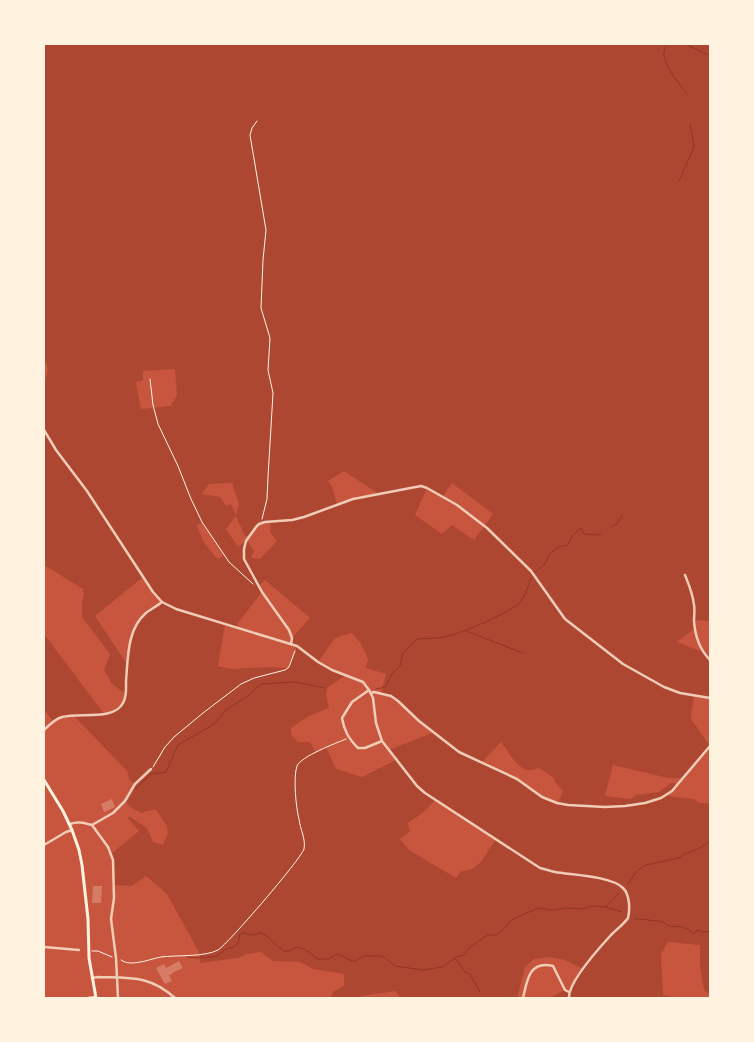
<svg xmlns="http://www.w3.org/2000/svg" width="754" height="1042" viewBox="0 0 754 1042" font-family="'PT Sans Narrow',sans-serif">
<style>
.green{fill:#ae4732;fill-rule:evenodd}
.lines{fill:none;stroke-linecap:round;stroke-linejoin:round}
.stream{stroke:#8f3625;stroke-width:1}
.building{fill:#d67c66}
.path{stroke:#fff3e0;stroke-width:1}
.minor{stroke:#f1ccb7;stroke-width:2.5}
.secondary{stroke:#fff3e0;stroke-width:3}
</style>
<rect width="100%" height="100%" fill="#c8553d"/>
<path class="green" d="M 44,44 L 710,44 L 710,621 L 694,620 L 695,628 L 677,642 L 703,652 L 708,658 L 710,658 L 710,698 L 694,695 L 691,719 L 710,746 L 683,778 L 668,778 L 613,765 L 605,796 L 631,799 L 636,795 L 659,792 L 671,783 L 674,783 L 676,785 L 668,795 L 674,797 L 694,799 L 699,803 L 710,803 L 710,995 L 704,990 L 700,966 L 700,945 L 668,942 L 661,954 L 663,995 L 676,998 L 550,998 L 565,990 L 569,992 L 583,969 L 565,960 L 550,957 L 534,959 L 525,967 L 517,998 L 400,998 L 396,991 L 362,996 L 361,998 L 331,998 L 333,992 L 344,986 L 344,974 L 313,969 L 300,962 L 273,961 L 261,952 L 247,954 L 238,958 L 200,963 L 200,954 L 167,894 L 146,876 L 132,886 L 114,885 L 113,869 L 111,854 L 139,831 L 127,817 L 130,817 L 147,828 L 153,842 L 163,845 L 168,833 L 166,824 L 155,809 L 141,813 L 132,808 L 125,801 L 135,784 L 129,780 L 128,772 L 74,716 L 65,716 L 54,722 L 44,710 L 44,634 L 104,714 L 110,713 L 123,703 L 126,694 L 112,684 L 104,670 L 110,654 L 82,617 L 82,602 L 84,593 L 83,589 L 44,565 L 44,383 L 48,370 L 47,364 L 44,362 ZM 175,369 L 177,395 L 171,406 L 141,409 L 136,382 L 143,380 L 143,371 ZM 344,471 L 379,494 L 353,499 L 337,504 L 332,487 L 328,481 ZM 232,483 L 239,504 L 236,515 L 231,504 L 226,506 L 220,497 L 202,494 L 209,484 ZM 452,483 L 493,514 L 474,540 L 452,525 L 442,534 L 415,515 L 427,488 L 443,496 ZM 236,516 L 245,536 L 250,536 L 259,524 L 271,522 L 270,532 L 277,541 L 260,559 L 251,558 L 254,552 L 249,543 L 245,541 L 238,547 L 226,529 ZM 202,522 L 224,556 L 217,559 L 203,541 L 197,525 ZM 143,577 L 161,602 C 155,607 148,612 142,618 C 130,630 129,648 127,664 L 95,616 ZM 265,580 L 310,618 L 292,638 L 291,644 L 297,646 L 288,668 L 267,667 L 231,669 L 218,666 L 225,625 L 237,628 L 238,623 L 262,592 L 259,586 ZM 352,633 L 361,644 L 368,659 L 366,668 L 386,674 L 381,693 L 391,696 L 432,733 L 389,750 L 396,760 L 362,777 L 336,769 L 326,747 L 316,753 L 310,742 L 298,742 L 291,734 L 291,728 L 307,717 L 329,708 L 326,695 L 327,688 L 346,675 L 332,670 L 318,662 L 335,638 ZM 501,742 C 512,755 519,777 539,768 L 554,778 L 555,782 L 563,791 L 558,803 L 542,797 L 517,779 L 482,762 ZM 435,800 L 496,839 L 481,862 L 472,869 L 460,872 L 456,878 L 409,850 L 400,839 L 410,831 L 408,823 L 425,811 Z"/>
<g class="lines">
<g class="stream">
<path d="M 667,44 C 666,46 664,49 664,52 C 662,62 681,87 688,95"/>
<path d="M 685,44 L 708,55"/>
<path d="M 679,181 L 694,147 L 690,124"/>
<path d="M 612,527 L 614,525 L 617,524 L 623,514"/>
<path d="M 535,572 L 545,564 L 550,553 L 559,547 L 568,545 L 572,536 L 581,528 L 584,534 L 596,535 L 601,534"/>
<path d="M 466,631 L 523,653"/>
<path d="M 376,689 L 381,688 L 386,686 L 391,675 L 400,666 L 403,653 L 417,639 C 427,638 438,639 448,636 C 462,633 512,612 520,602 C 526,594 529,586 531,577"/>
<path d="M 135,789 L 151,774 L 166,772 L 178,745 L 214,724 L 227,709 L 248,696 L 261,684 L 295,682 L 325,688"/>
<path d="M 628,884 L 638,870 L 646,865 L 679,858 L 684,854 L 700,848 L 710,841"/>
<path d="M 606,907 L 622,912"/>
<path d="M 634,919 L 641,919 L 656,921 L 661,921 L 670,926 L 682,927 L 688,929 L 694,934 L 696,931 L 700,930 L 703,932 L 710,931"/>
<path d="M 187,957 L 199,958 L 217,956 L 226,949 L 234,947 L 238,943 L 240,934 L 244,933 L 252,935 C 255,935 258,933 261,933 C 265,933 279,949 285,952 L 298,947 L 309,952 L 317,959 L 328,959 L 335,955 L 338,954 L 352,961 L 356,961 L 363,956 L 380,956 L 384,957 L 395,966 L 423,970 L 442,967 L 455,958 L 465,954 L 470,947 L 488,935 L 496,935 L 502,931 L 511,920 L 538,908 L 552,910 L 567,908 L 583,909 L 592,906 L 606,907 L 619,893"/>
<path d="M 455,958 L 465,972 L 470,974 L 480,992"/>
</g>
</g>
<g class="building">
<path d="M 112,799 L 115,807 L 104,812 L 101,804 Z"/>
<path d="M 93,886 L 102,886 L 101,903 L 92,903 Z"/>
<path d="M 179,961 L 183,968 L 172,973 L 172,974 L 169,975 L 172,981 L 165,984 L 156,968 L 164,964 L 166,968 Z"/>
</g>
<g class="lines">
<g class="path">
<path d="M 257,121 L 252,128 L 250,135 L 266,230 L 263,260 L 261,308 L 270,338 L 268,370 L 273,393 L 268,477 L 267,499 L 262,519"/>
<path d="M 150,379 L 153,405 L 158,424 L 178,466 L 191,499 L 202,522 L 229,562 L 253,584"/>
<path d="M 153,767 L 165,747 L 174,737 L 203,713 L 241,684 L 254,678 L 285,670 L 289,667 L 295,651"/>
<path d="M 92,951 L 98,951 L 112,957"/>
<path d="M 121,960 C 124,962 127,963 131,963 C 141,963 151,959 161,957 C 177,955 205,957 218,950 C 228,944 301,859 304,849 C 306,839 300,829 299,819 C 296,808 293,777 297,766 C 300,757 336,743 346,739"/>
</g>
<g class="minor">
<path d="M 44,430 L 56,450 L 87,491 L 153,592 L 162,602 L 176,609 L 297,646 L 318,662 L 332,670 L 363,682 L 369,690 L 373,698 L 376,723 L 382,741 L 417,786 L 425,793 L 540,868 C 545,869 550,871 555,872 C 572,875 611,876 623,888 C 630,895 630,909 628,918 C 624,924 617,929 611,935 C 600,947 568,982 569,998"/>
<path d="M 685,575 C 689,585 693,594 694,605 C 695,610 694,615 694,621 C 695,635 700,650 710,660"/>
<path d="M 291,644 L 292,638 L 289,630 L 262,592 L 244,559 L 244,549 L 246,541 L 256,527 L 259,524 L 265,522 L 292,520 L 304,517 L 353,499 L 421,486 L 427,488 L 457,505 L 487,528 L 531,571 L 565,619 L 623,664 L 664,687 L 680,693 L 710,698"/>
<path d="M 369,690 L 352,702 L 342,718 C 344,731 349,739 358,748 L 365,748 L 382,741"/>
<path d="M 371,693 L 374,692 L 391,696 L 398,701 L 419,721 L 459,752 L 517,779 L 542,797 L 557,803 L 568,805 L 605,807 L 625,806 L 645,803 L 661,798 L 672,791 L 710,746"/>
<path d="M 44,730 C 49,725 55,719 62,717 C 79,712 114,721 123,703 C 127,697 126,688 126,681 C 128,658 127,629 146,613 C 151,609 157,606 162,602"/>
<path d="M 70,824 C 78,821 84,823 92,825 L 113,813 L 125,801 L 135,784 L 151,769"/>
<path d="M 92,825 L 108,847 L 113,860 L 114,898 L 111,919 L 116,958 L 118,998"/>
<path d="M 44,845 L 66,832 L 72,830"/>
<path d="M 44,947 L 79,950"/>
<path d="M 92,978 L 98,977 C 130,978 149,975 175,998"/>
<path d="M 88,998 L 95,997"/>
<path d="M 523,998 C 527,981 529,960 553,966 L 565,990 L 569,992"/>
</g>
<path class="secondary" d="M 44,780 L 63,811 L 72,830 L 79,850 L 82,865 L 88,919 L 89,958 L 96,998"/>
</g>
<rect width="754" height="1042" fill="none" stroke="#fff3e0" stroke-width="90"/>
</svg>
